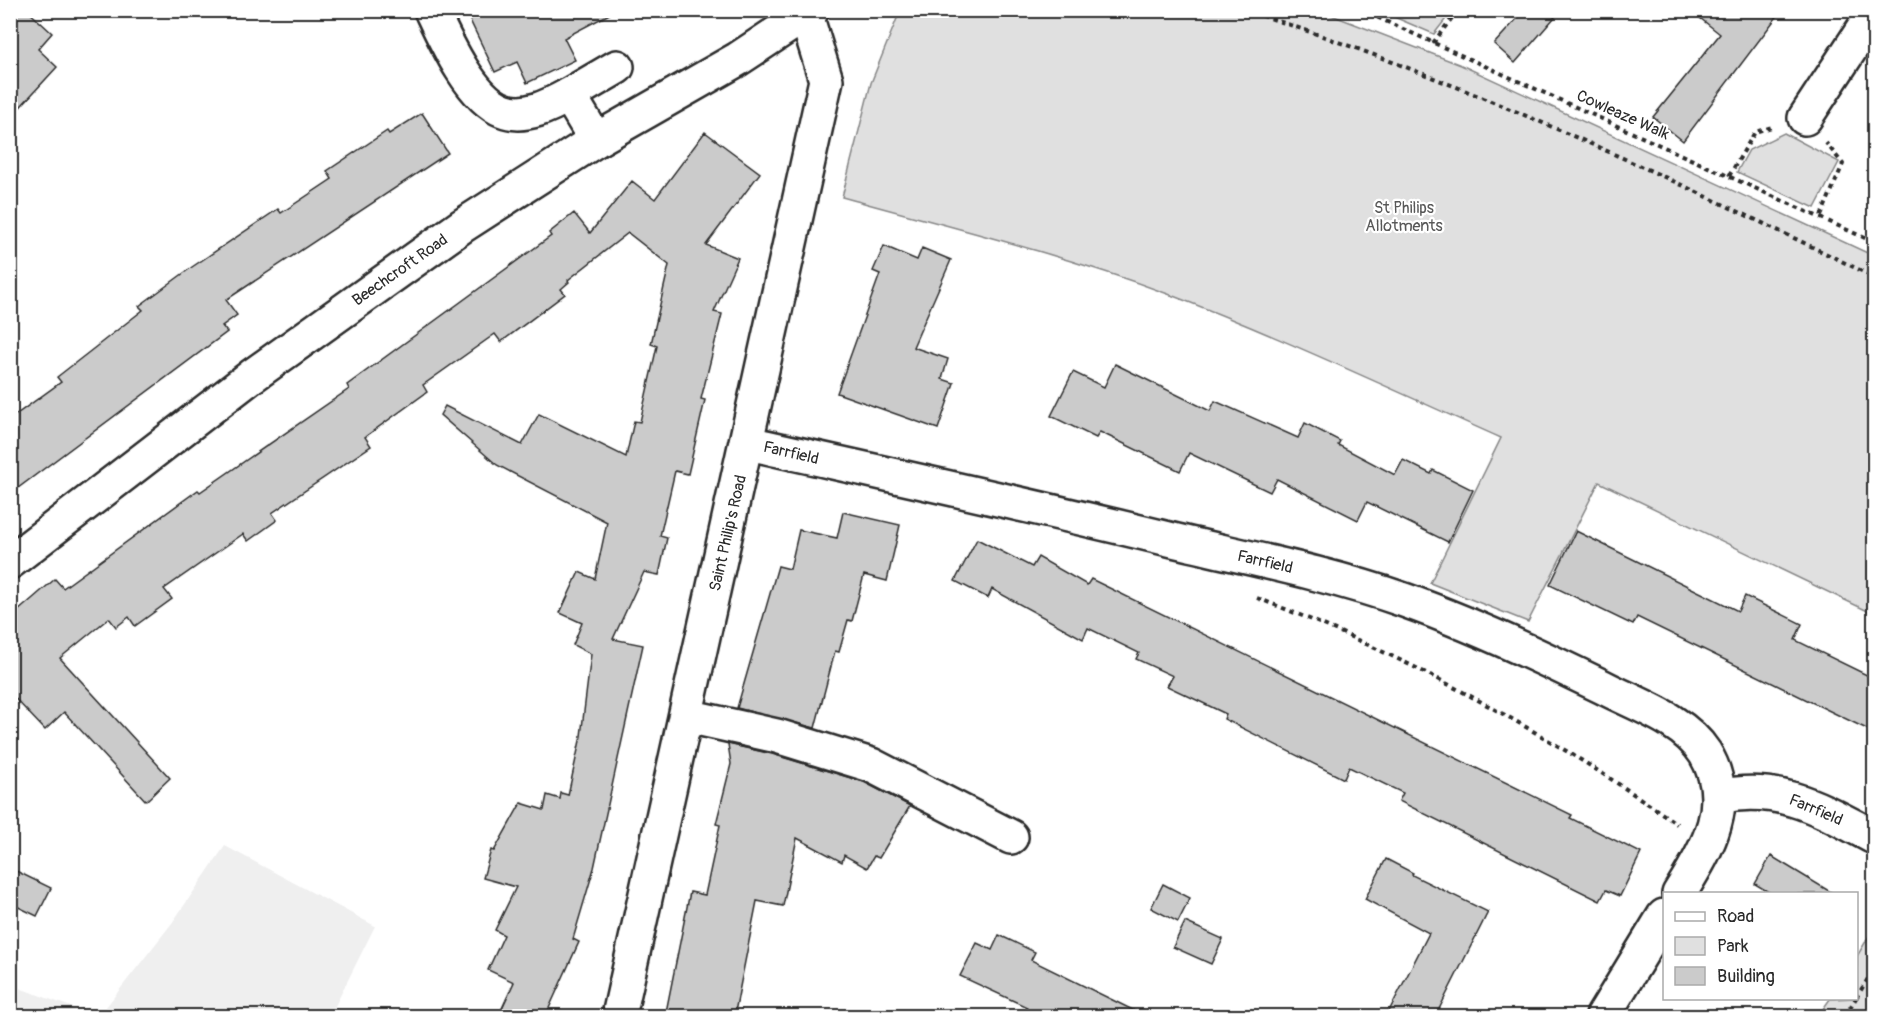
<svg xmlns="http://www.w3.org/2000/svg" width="1885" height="1027" viewBox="0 0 1885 1027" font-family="Pangolin,sans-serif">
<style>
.built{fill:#efefef}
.green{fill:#e0e0e0;stroke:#868686;stroke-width:1.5}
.building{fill:#cbcbcb;stroke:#2b2b2b;stroke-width:1.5}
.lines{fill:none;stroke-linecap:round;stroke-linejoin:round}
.minor-casing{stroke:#2b2b2b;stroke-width:38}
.major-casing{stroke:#2b2b2b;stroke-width:38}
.path{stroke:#2b2b2b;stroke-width:4;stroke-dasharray:4.5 4.5;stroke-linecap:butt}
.minor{stroke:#fff;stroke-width:33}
.major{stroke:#fff;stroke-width:33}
.labels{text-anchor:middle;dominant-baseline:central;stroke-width:4.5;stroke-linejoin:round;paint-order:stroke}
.street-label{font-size:16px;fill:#2b2b2b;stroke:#fff}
.park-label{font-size:16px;fill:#585858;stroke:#fff}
</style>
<rect width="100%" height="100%" fill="#fff"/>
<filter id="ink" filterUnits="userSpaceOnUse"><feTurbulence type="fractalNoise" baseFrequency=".0167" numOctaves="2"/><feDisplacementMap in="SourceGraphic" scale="12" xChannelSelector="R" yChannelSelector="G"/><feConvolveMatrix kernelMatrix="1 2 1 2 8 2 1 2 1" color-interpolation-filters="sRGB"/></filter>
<g filter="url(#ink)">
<g class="built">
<path d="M 225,846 L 375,926 L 330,1016 L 99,1016 L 172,923 Z"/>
<path d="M 11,985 L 96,1016 L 11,1016 Z"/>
</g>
<g class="green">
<path d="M 900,11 L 1321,11 L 1461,65 L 1874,256 L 1874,614 L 1599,482 L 1528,622 L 1430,583 L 1501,438 C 1391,389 1281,337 1168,294 C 1061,254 951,227 842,197 L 871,83 Z"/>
<path d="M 1380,11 L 1452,11 L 1434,34 Z"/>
<path d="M 1784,133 L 1839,162 L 1815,208 L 1737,172 L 1749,150 Z"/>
<path d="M 1874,928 L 1874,1016 L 1818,1016 L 1830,999 L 1856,998 L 1857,956 Z"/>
</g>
<g class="building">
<path d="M 20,10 L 27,10 L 52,33 L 38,49 L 57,67 L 10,118 L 10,21 Z"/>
<path d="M 465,10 L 617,10 L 564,38 L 575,60 L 527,83 L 517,62 L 495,72 Z"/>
<path d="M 1525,10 L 1561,10 L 1515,63 L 1494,44 Z"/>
<path d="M 1690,10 L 1782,10 L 1683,141 L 1653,117 L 1720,34 Z"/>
<path d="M 422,113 L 448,153 L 226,300 L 237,315 L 222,326 L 227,332 L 10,494 L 10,419 L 61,382 L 57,377 L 143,310 L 139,306 L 192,267 L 278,209 L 281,213 L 332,179 L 327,171 L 387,131 L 389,134 Z"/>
<path d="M 705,132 L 760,173 L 706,245 L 738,258 L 714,312 L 722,314 L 701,399 L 705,400 L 688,474 L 675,471 L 660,536 L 667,538 L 659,575 L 644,572 L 613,639 L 643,645 L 594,868 L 573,939 L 579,942 L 545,1017 L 498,1017 L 514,982 L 488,970 L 504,935 L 495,930 L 516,887 L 483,878 L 491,850 L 494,851 L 521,803 L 544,810 L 547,795 L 560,799 L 561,793 L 568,795 L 581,736 L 591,654 L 573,645 L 582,623 L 560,613 L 579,572 L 595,579 L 607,522 L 497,465 L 440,415 L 445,406 L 522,445 L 539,414 L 626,457 L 634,421 L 640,422 L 657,346 L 651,344 L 669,265 L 628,233 L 568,280 L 569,282 L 561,289 L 565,294 L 501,342 L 495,334 L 423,385 L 427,392 L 365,437 L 371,446 L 272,513 L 277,520 L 248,541 L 243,534 L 164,589 L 172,599 L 135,626 L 129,617 L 116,627 L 109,618 L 60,658 L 170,778 L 146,801 L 64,712 L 45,730 L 10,693 L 10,618 L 55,579 L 63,588 L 198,490 L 200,492 L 349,389 L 347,385 L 551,236 L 549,233 L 574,213 L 590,233 L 632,181 L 655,199 Z"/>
<path d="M 884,246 L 917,260 L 922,248 L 951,260 L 913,347 L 948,359 L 942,379 L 954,383 L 938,429 L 837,393 L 880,274 L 873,271 Z"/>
<path d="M 1115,364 L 1210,411 L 1215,401 L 1298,438 L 1305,423 L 1340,441 L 1338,445 L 1395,475 L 1403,460 L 1431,474 L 1433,470 L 1473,490 L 1448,542 L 1367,502 L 1358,520 L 1277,479 L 1270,492 L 1189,453 L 1180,471 L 1100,432 L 1096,438 L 1051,416 L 1073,372 L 1104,387 Z"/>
<path d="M 843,512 L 900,525 L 887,581 L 864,575 L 852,621 L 848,620 L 839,652 L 835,651 L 815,728 L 737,708 L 778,566 L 790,569 L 799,530 L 837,538 Z"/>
<path d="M 1576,531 L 1738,611 L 1745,596 L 1802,624 L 1795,640 L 1875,679 L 1875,733 L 1637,617 L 1633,625 L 1550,585 Z"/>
<path d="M 977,539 L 1032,567 L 1038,557 L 1087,585 L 1091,579 L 1572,815 L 1570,818 L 1641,853 L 1620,896 L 1606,890 L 1600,901 L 1399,801 L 1403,793 L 1349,767 L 1344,779 L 1224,719 L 1226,714 L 1167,686 L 1173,676 L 1136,659 L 1139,653 L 1088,628 L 1083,639 L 992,589 L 988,598 L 955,581 Z"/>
<path d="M 728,744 L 772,754 L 864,782 L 910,806 L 879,858 L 874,856 L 867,868 L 844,855 L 842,862 L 797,838 L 783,906 L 757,901 L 734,1017 L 665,1017 L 690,892 L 705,895 L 720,825 L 716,824 L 731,764 Z"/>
<path d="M 1771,856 L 1834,894 L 1772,894 L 1755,884 Z"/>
<path d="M 1386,859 L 1413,873 L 1412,875 L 1488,912 L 1435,1017 L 1386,1017 L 1429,933 L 1365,899 Z"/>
<path d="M 10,868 L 51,888 L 37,916 L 10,903 Z"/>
<path d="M 1163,884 L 1190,898 L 1178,922 L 1151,908 Z"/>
<path d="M 1185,922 L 1223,939 L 1211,964 L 1173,947 Z"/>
<path d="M 999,935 L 1035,952 L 1031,960 L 1147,1017 L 1022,1017 L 1027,1007 L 960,976 L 977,943 L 992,950 Z"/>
</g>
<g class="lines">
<defs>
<g id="minor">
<path d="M 431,10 C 445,40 471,98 503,110 C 525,119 551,105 569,95 L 596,140"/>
<path d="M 569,95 L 617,67"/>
<path d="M 1805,118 L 1874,13"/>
<path d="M 748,443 C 891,475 1034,506 1177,541 C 1253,559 1330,574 1404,600 C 1472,624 1538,655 1603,687 C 1637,705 1683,719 1705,753 C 1736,804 1706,850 1679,894"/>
<path d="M 687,716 L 777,736 L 871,765 L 1011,837"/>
<path d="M 1719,797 C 1780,783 1822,810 1874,837"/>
<path d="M 619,1016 L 826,80 L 806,15"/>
<path d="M 1603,1016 L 1664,916"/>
</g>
<path id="major" d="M 10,562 L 252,376 L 462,226 L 596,140 L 738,59 L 812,10"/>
</defs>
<use href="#minor" class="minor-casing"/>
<use href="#major" class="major-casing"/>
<g class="path">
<path d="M 1245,10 C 1462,80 1670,177 1874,277"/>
<path d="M 1361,10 L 1874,242"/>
<path d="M 1433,43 L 1458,10"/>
<path d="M 1729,176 L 1755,132 L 1772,127"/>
<path d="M 1821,216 L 1843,164 L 1826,143"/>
<path d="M 1257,598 C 1402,653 1552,735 1677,824"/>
<path d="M 1856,998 L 1874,969"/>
<path d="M 1845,1016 L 1856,998"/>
</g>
<use href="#minor" class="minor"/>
<use href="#major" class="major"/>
</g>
</g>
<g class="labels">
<g class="street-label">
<text transform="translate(1623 115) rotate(24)">Cowleaze Walk</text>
<text transform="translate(400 270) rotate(-35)">Beechcroft Road</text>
<text transform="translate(791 453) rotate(13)">Farrfield</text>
<text transform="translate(728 533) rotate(-77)">Saint Philip's Road</text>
<text transform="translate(1265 562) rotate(13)">Farrfield</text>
<text transform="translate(1816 810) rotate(23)">Farrfield</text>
</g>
<g class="park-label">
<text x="1404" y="208">St Philips<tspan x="1404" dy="18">Allotments</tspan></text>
</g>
</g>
<rect width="1885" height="1027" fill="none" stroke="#fff" stroke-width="36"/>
<rect x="18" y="18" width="1849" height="991" fill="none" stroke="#2b2b2b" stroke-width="2" filter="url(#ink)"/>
<rect x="1663" y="892" width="195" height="108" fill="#ffffff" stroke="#aaaaaa" stroke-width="1.5"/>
<rect x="1675" y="912" width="30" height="9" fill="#ffffff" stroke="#aaaaaa" stroke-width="1.5"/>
<text x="1717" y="922" font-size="18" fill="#2b2b2b">Road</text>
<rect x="1675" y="937" width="30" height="18" fill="#e0e0e0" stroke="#aaaaaa" stroke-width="1.5"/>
<text x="1717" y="952" font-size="18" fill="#2b2b2b">Park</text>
<rect x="1675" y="967" width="30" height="18" fill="#cbcbcb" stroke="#aaaaaa" stroke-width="1.5"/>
<text x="1717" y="982" font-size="18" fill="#2b2b2b">Building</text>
</svg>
